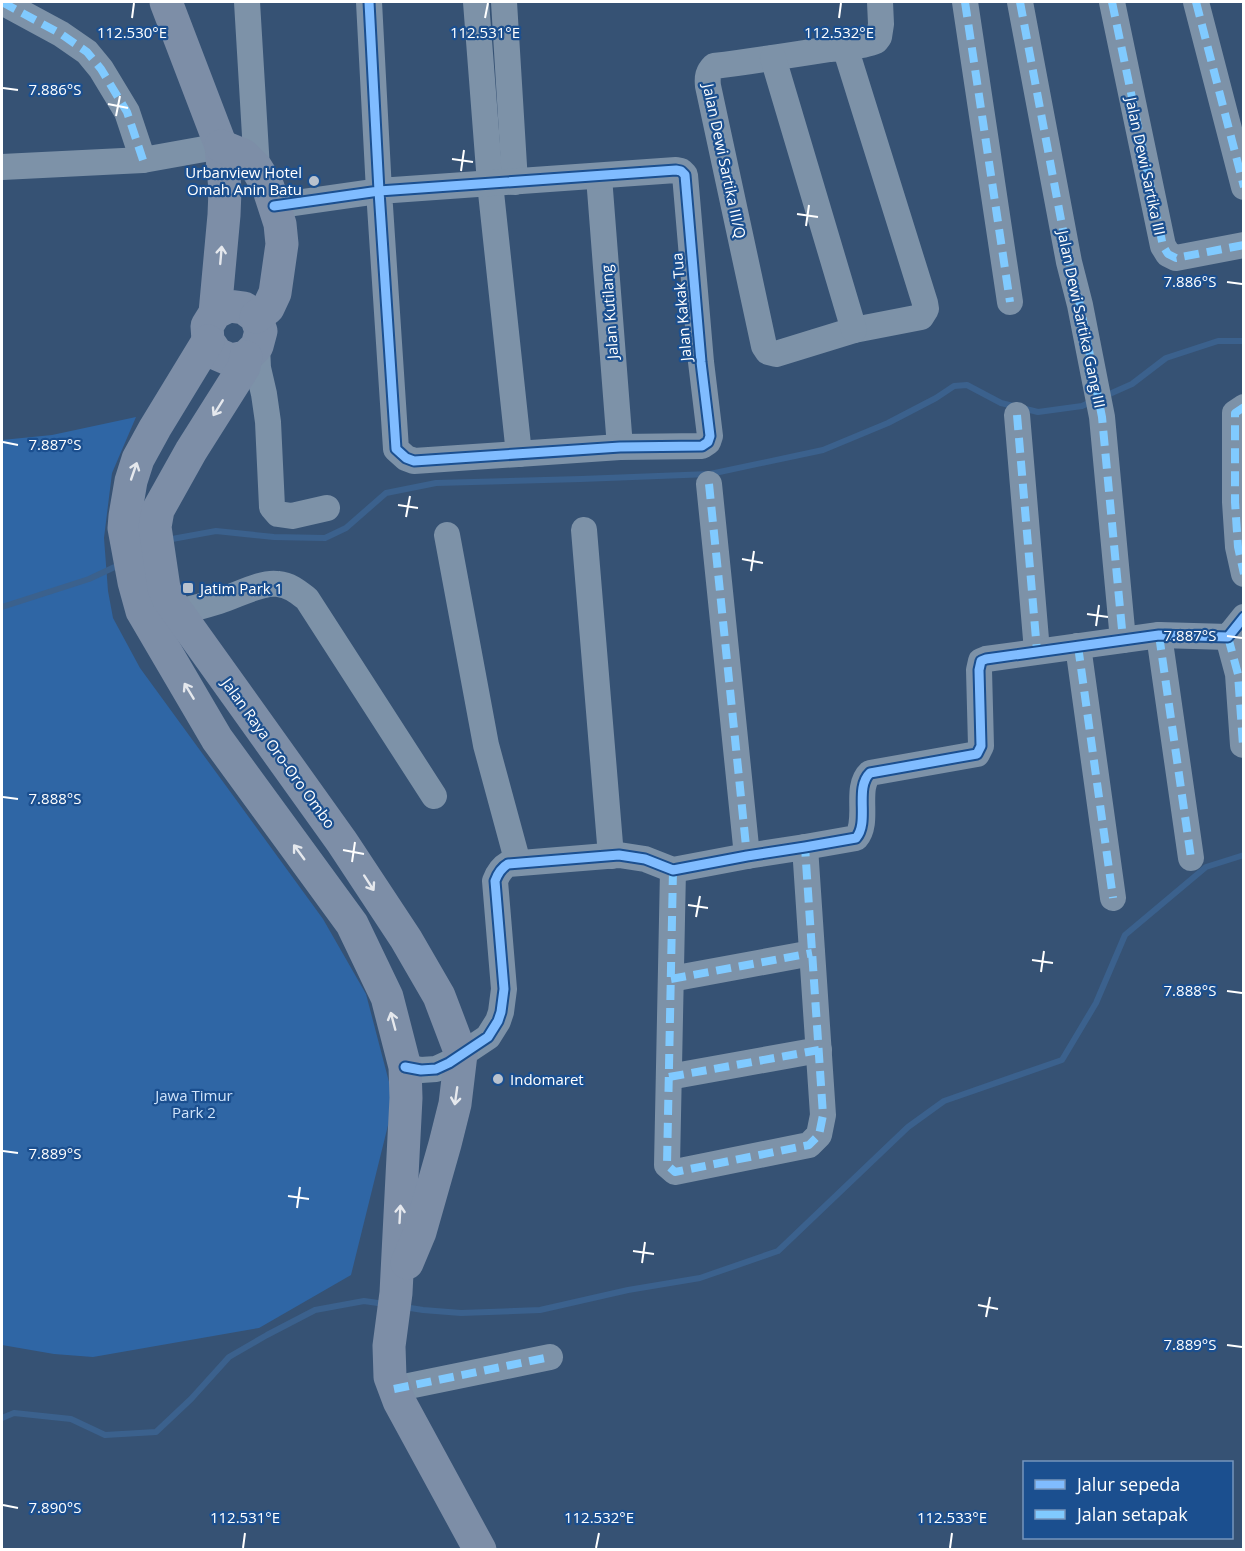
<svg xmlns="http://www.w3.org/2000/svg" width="1245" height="1551" viewBox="0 0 1245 1551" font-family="'Open Sans',sans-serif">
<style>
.green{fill:#2f66a5}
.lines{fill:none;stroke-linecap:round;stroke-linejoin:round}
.stream{stroke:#3b618d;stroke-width:6}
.minor{stroke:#7d92a8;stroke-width:26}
.major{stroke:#7d8ea7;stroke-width:33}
.quiet{stroke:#80caff;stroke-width:8;stroke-dasharray:15 8;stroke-linecap:butt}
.cycleway-casing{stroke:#1b4f8f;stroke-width:13}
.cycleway{stroke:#80bcff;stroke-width:9}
.oneway{stroke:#e5e8ed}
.ticks{fill:none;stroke:#fff;stroke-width:2}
.poi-dot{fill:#b9c2ce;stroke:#1b4f8f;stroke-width:2}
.labels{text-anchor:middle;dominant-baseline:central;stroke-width:4.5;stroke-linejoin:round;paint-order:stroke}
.street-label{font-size:15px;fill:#fff;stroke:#1b4f8f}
.poi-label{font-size:15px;fill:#fff;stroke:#1b4f8f;text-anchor:start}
.park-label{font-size:15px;fill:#cfe3fa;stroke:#1b4f8f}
.ticks-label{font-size:15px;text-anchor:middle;fill:#fff;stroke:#1b4f8f;stroke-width:4.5;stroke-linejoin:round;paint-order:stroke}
</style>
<rect width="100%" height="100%" fill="#365274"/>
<path class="green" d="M 136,417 L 112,473 L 104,538 L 108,591 L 113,618 L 140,668 L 323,919 L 366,994 L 394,1101 L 351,1275 L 259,1328 L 93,1357 L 54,1354 L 2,1345 L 2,440 L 52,435 Z"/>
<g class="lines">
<g class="stream">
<path d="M 1105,396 L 1132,384 L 1166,358 L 1218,341 L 1244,341"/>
<path d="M 168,541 L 172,539 L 216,531 L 274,537 L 325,538 L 346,528 L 386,493 L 436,483 L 581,479 L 710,474 L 823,450 L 888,423 L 936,398 L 954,386 L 967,385 L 1001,403 L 1038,412 L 1082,406 L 1093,401"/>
<path d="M 2,607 L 89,579 L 121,564"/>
<path d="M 404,1307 L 423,1310 L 461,1313 L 540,1310 L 628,1290 L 700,1278 L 778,1251 L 908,1127 L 944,1101 L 1062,1060 L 1096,1003 L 1125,935 L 1206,867 L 1244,855"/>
<path d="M 2,1418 L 14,1413 L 71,1419 L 105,1435 L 156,1432 L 191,1399 L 229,1357 L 267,1335 L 315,1310 L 364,1301 L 385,1304"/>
</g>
<g class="minor">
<path d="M 2,2 L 61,34 L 87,52 L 101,69 L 127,112 L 143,160"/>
<path d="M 247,2 L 257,169"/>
<path d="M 476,2 L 490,183 L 519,454"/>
<path d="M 504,2 L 515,182"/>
<path d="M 965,2 L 1010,302"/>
<path d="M 1020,2 L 1069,262 L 1080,305 L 1102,417 L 1123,640"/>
<path d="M 1112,2 L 1163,246 L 1168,254 L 1176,258 L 1244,245"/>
<path d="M 1196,2 L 1244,187"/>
<path d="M 845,47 L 925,303 L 926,309 L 921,317 L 854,330 L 776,354 L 768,352 L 764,346 L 708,86 C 707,77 708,72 714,66 C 753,61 792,55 830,49 C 845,47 863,47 876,41 L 879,37 L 881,24 L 880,2"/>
<path d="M 773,58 L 854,330"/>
<path d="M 2,167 L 143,160 L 221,146"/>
<path d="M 599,177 L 620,447"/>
<path d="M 274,206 L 379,191 L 676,170 L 681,171 L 685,175 L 701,362 L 710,436 L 708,442 L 702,446 L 620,447 L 414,461 L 406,458 L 396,449 L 379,191 L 369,2"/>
<path d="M 257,346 L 258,368 L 264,394 L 268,422 L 272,507 L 278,514 L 292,516 L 327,508"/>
<path d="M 1244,407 L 1235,413 L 1235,502 L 1238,547 L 1244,574"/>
<path d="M 1017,415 L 1037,651"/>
<path d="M 709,484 L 747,856"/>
<path d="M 584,530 L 611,856"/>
<path d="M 447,535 L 486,745 L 518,863"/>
<path d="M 178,612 C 192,609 206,605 219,601 C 236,596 262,581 278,584 C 290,585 298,592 307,599 L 434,796"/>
<path d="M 1159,635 L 1191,858"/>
<path d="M 1228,637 L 1238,674 L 1243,745"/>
<path d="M 1078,646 L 1113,898"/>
<path d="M 673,870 L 667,1165 L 675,1172 L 809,1145 L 819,1135 L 823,1115 L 805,847"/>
<path d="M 671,979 L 812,953"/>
<path d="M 405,1067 L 421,1070 L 436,1069 L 449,1063 L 488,1037 L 498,1021 L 501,1012 L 504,989 L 495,881 C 498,873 501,868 508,864 L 619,855 L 645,859 L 673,870 L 747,856 L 805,847 L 856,838 C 870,822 854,788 870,773 L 977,754 L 981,746 L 979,670 L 981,661 L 986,659 L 1159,635 L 1228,637 L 1244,617"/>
<path d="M 669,1077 L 819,1050"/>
<path d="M 394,1389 L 550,1357"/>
</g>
<g class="major">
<path d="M 166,2 L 221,146 L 225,190 L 224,215 L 215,313 L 207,326 L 208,341 L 217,354 L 231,360 L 246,357 L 257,346 L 261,331 L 256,317 L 244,308 L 229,306 L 215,313"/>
<path d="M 221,146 L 243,155 L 257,169 L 268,187 L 280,224 L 282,244 L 275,293 L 268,308 L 256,317"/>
<path d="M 208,341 L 155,428 L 138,459 L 131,481 L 125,516 L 124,528 L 134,582 L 142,611 L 217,739 L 352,924 L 387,997 L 405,1067 L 406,1098 L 396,1293 L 389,1346 L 390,1377 L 399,1401 L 480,1550"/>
<path d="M 246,357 L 244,367 L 191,451 L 158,510 L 155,527 L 164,588 L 169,600 L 342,842 L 406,939 L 439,996 L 461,1054 L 455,1104 L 445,1144 L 420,1232 L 407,1263"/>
</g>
<g class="quiet">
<path d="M 2,2 L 61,34 L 87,52 L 101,69 L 127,112 L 143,160"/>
<path d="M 965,2 L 1010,302"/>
<path d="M 1020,2 L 1069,262 L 1080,305 L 1102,417 L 1123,640"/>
<path d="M 1112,2 L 1163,246 L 1168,254 L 1176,258 L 1244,245"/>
<path d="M 1196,2 L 1244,187"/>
<path d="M 1244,407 L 1235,413 L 1235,502 L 1238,547 L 1244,574"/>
<path d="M 1017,415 L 1037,651"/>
<path d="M 709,484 L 747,856"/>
<path d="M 1159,635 L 1191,858"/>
<path d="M 1228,637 L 1238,674 L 1243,745"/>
<path d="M 1078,646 L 1113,898"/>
<path d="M 673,870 L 667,1165 L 675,1172 L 809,1145 L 819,1135 L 823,1115 L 805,847"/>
<path d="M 671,979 L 812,953"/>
<path d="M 669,1077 L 819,1050"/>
<path d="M 394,1389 L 550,1357"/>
</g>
<defs>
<g id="cycleway">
<path d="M 274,206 L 379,191 L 676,170 L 681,171 L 685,175 L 701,362 L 710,436 L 708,442 L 702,446 L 620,447 L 414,461 L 406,458 L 396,449 L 379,191 L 369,2"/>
<path d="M 405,1067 L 421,1070 L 436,1069 L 449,1063 L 488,1037 L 498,1021 L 501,1012 L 504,989 L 495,881 C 498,873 501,868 508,864 L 619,855 L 645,859 L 673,870 L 747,856 L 805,847 L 856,838 C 870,822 854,788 870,773 L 977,754 L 981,746 L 979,670 L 981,661 L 986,659 L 1159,635 L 1228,637 L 1244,617"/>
</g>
</defs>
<use href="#cycleway" class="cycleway-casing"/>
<use href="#cycleway" class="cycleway"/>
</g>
<defs><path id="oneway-shaft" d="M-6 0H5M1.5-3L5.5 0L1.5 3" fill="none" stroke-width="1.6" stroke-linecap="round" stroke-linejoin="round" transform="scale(1.5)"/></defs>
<g class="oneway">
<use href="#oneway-shaft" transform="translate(221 255) rotate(-85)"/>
<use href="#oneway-shaft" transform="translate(218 408) rotate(122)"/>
<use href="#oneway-shaft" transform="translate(134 471) rotate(-71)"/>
<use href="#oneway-shaft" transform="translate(189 691) rotate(-121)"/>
<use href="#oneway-shaft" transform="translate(299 852) rotate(-126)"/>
<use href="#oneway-shaft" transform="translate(369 883) rotate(57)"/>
<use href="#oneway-shaft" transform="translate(393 1021) rotate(-105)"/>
<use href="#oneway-shaft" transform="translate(456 1096) rotate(98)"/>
<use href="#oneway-shaft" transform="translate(400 1214) rotate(-87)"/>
</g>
<path class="ticks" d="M 132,18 L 134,3M 485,18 L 488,3M 839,18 L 841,3M 3,88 L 18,90M 108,104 L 128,108M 116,116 L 120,96M 452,159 L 473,162M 461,171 L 464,150M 797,214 L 818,217M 806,226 L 809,205M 1227,282 L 1242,284M 3,442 L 18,445M 398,505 L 418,508M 406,517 L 410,496M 742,559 L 763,563M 751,571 L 754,551M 1087,614 L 1108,617M 1096,626 L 1099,605M 1227,636 L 1242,638M 3,797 L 18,799M 343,850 L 364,854M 352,862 L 355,842M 688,905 L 708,908M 696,917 L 700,896M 1032,960 L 1053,963M 1041,972 L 1044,951M 1227,991 L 1242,993M 3,1151 L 18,1153M 288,1196 L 309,1199M 297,1208 L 300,1187M 633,1251 L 654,1254M 642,1263 L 645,1242M 978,1305 L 998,1309M 986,1317 L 990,1297M 1227,1345 L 1242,1347M 3,1505 L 18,1508M 243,1548 L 245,1533M 596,1548 L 599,1533M 950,1548 L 952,1533"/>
<g class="poi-dot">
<circle cx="314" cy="181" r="6"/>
<rect x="182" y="582" width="12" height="12" rx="3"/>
<circle cx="498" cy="1079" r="6"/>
</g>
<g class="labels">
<g class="street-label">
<text transform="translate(725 161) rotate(78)">Jalan Dewi Sartika III/Q</text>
<text transform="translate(1146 166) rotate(78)">Jalan Dewi Sartika III</text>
<text transform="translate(681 307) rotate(-95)">Jalan Kakak Tua</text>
<text transform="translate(609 312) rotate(-94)">Jalan Kutilang</text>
<text transform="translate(1082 319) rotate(78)">Jalan Dewi Sartika Gang III</text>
<text transform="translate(279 753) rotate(54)">Jalan Raya Oro-Oro Ombo</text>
</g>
<g class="poi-label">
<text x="302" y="172" text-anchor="end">Urbanview Hotel<tspan x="302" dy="17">Omah Anin Batu</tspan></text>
<text x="200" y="588">Jatim Park 1</text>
<text x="510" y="1079">Indomaret</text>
</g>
<g class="park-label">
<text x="194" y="1095">Jawa Timur<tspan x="194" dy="17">Park 2</tspan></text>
</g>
</g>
<g class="ticks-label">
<text x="485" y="38">112.531°E</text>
<text x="839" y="38">112.532°E</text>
<text x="132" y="38">112.530°E</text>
<text x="55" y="95">7.886°S</text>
<text x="1190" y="287">7.886°S</text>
<text x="55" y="450">7.887°S</text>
<text x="1190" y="641">7.887°S</text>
<text x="55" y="804">7.888°S</text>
<text x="1190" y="996">7.888°S</text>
<text x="55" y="1159">7.889°S</text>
<text x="1190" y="1350">7.889°S</text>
<text x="55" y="1513">7.890°S</text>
<text x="245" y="1523">112.531°E</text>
<text x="599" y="1523">112.532°E</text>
<text x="952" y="1523">112.533°E</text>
</g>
<rect width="1245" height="1551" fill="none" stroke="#ffffff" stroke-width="6"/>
<rect x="1023" y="1461" width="210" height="78" fill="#1b4f8f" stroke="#7695bc" stroke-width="1.5"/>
<rect x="1035" y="1480" width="30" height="9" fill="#80bcff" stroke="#7695bc" stroke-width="1.5"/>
<text x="1077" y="1491" font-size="18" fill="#ffffff">Jalur sepeda</text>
<rect x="1035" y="1510" width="30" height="9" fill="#80caff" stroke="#7695bc" stroke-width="1.5"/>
<text x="1077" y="1521" font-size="18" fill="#ffffff">Jalan setapak</text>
</svg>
